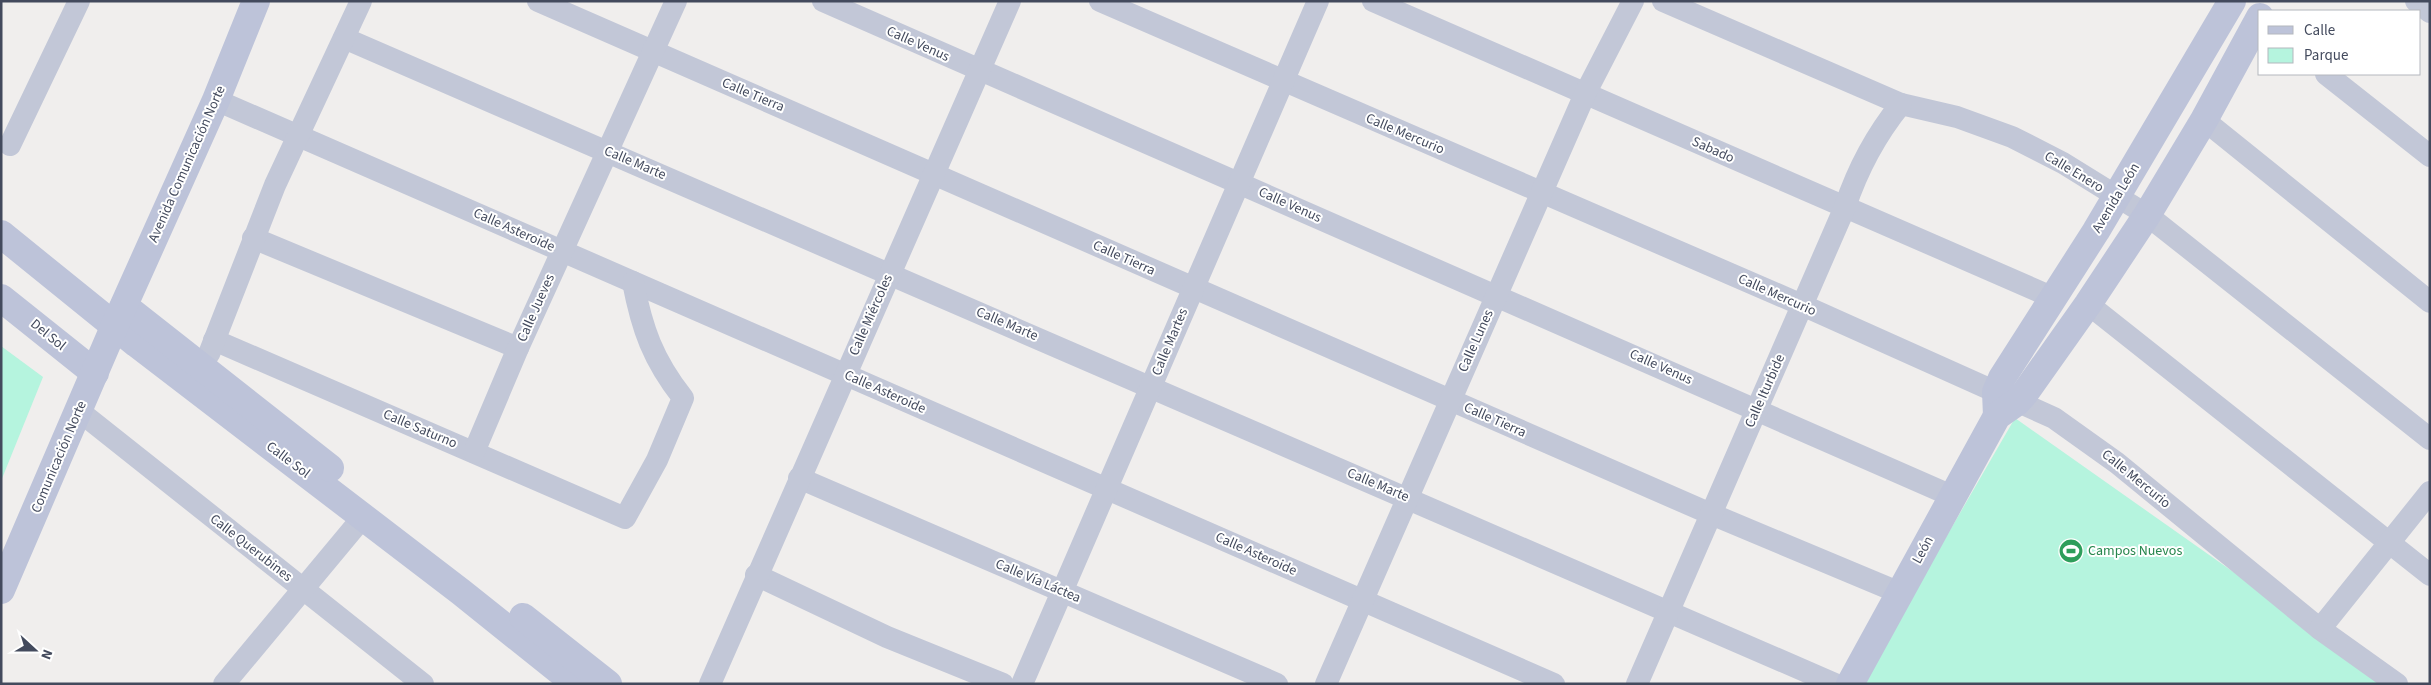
<svg xmlns="http://www.w3.org/2000/svg" width="2431" height="685" viewBox="0 0 2431 685" font-family="'Source Sans 3',sans-serif">
<style>
.green{fill:#b5f4de}
.lines{fill:none;stroke-linecap:round;stroke-linejoin:round}
.street{stroke:#c2c7d7;stroke-width:22}
.secondary{stroke:#bdc3d9;stroke-width:28}
.labels{text-anchor:middle;dominant-baseline:central;stroke-width:4;stroke-linejoin:round;paint-order:stroke}
.street-label{font-size:14px;fill:#434a5d;stroke:#fff}
.leisure-label{font-size:14px;fill:#27864d;stroke:#fff;text-anchor:start}
</style>
<rect width="100%" height="100%" fill="#f0eeed"/>
<g class="green">
<path d="M 1,346 L 43,377 L 1,481 Z"/>
<path d="M 2015,418 L 2392,684 L 1861,684 Z"/>
</g>
<g class="lines">
<g class="street">
<path d="M 538,1 L 1711,514 L 1900,593"/>
<path d="M 823,1 L 1952,496"/>
<path d="M 1100,1 L 1802,305 L 2054,418 L 2117,463 L 2320,629 L 2397,684"/>
<path d="M 1373,1 L 2054,298"/>
<path d="M 1663,1 L 1901,104 L 1957,117 L 2012,137 L 2063,163 L 2147,215 L 2430,439"/>
<path d="M 2416,1 L 2430,12"/>
<path d="M 344,38 L 1835,684"/>
<path d="M 2326,74 L 2430,156"/>
<path d="M 216,100 L 1554,684"/>
<path d="M 2204,120 L 2430,302"/>
<path d="M 10,145 L 79,1"/>
<path d="M 253,238 L 518,348"/>
<path d="M 2088,304 L 2430,575"/>
<path d="M 214,340 L 625,518 L 657,460 L 683,398 C 653,360 642,329 633,282"/>
<path d="M 209,354 L 275,185 L 361,1"/>
<path d="M 79,411 L 423,684"/>
<path d="M 474,452 L 518,348 L 676,1"/>
<path d="M 799,478 L 1277,684"/>
<path d="M 756,575 L 887,637 L 1003,684"/>
<path d="M 2320,629 L 2430,492"/>
<path d="M 224,684 L 363,517"/>
<path d="M 710,684 L 1010,1"/>
<path d="M 1022,684 L 1318,1"/>
<path d="M 1326,684 L 1585,94 L 1633,1"/>
<path d="M 1637,684 L 1845,207 C 1858,168 1875,136 1901,104"/>
</g>
<g class="secondary">
<path d="M 1,234 L 137,344 L 461,592 L 576,684"/>
<path d="M 1,298 L 95,373"/>
<path d="M 124,306 L 330,468"/>
<path d="M 1997,416 L 1996,392 L 2002,378 L 2096,231 L 2232,1"/>
<path d="M 1,590 L 115,325 L 216,100 L 256,1"/>
<path d="M 523,617 L 608,684"/>
<path d="M 1850,684 L 1997,416 L 2017,402 L 2025,393 L 2088,304 L 2147,215 L 2204,120 L 2260,17"/>
</g>
</g>
<defs>
<symbol id="stadium-disc" viewBox="-11 -11 22 22"><circle r="9.5" fill="#2e9e5b" stroke="#fff"/><path d="M0-5a6.5 5 0 1 0 0 10a6.5 5 0 1 0 0-10ZM-3.5-1.8h7v3.6h-7Z" fill="#fff"/></symbol>
</defs>
<g fill-rule="evenodd">
<use href="#stadium-disc" x="2057" y="537" width="28" height="28"/>
</g>
<g class="labels">
<g class="street-label">
<text transform="translate(918 44) rotate(24)">Calle Venus</text>
<text transform="translate(753 95) rotate(23)">Calle Tierra</text>
<text transform="translate(1405 134) rotate(23)">Calle Mercurio</text>
<text transform="translate(1713 150) rotate(24)">Sabado</text>
<text transform="translate(635 163) rotate(23)">Calle Marte</text>
<text transform="translate(187 164) rotate(-66)">Avenida Comunicación Norte</text>
<text transform="translate(2074 172) rotate(31)">Calle Enero</text>
<text transform="translate(2116 198) rotate(-59)">Avenida León</text>
<text transform="translate(1290 205) rotate(24)">Calle Venus</text>
<text transform="translate(514 230) rotate(24)">Calle Asteroide</text>
<text transform="translate(1124 258) rotate(24)">Calle Tierra</text>
<text transform="translate(1777 295) rotate(24)">Calle Mercurio</text>
<text transform="translate(536 308) rotate(-66)">Calle Jueves</text>
<text transform="translate(871 315) rotate(-66)">Calle Miércoles</text>
<text transform="translate(1007 324) rotate(23)">Calle Marte</text>
<text transform="translate(48 335) rotate(39)">Del Sol</text>
<text transform="translate(1476 341) rotate(-66)">Calle Lunes</text>
<text transform="translate(1170 342) rotate(-67)">Calle Martes</text>
<text transform="translate(1661 367) rotate(24)">Calle Venus</text>
<text transform="translate(1765 391) rotate(-66)">Calle Iturbide</text>
<text transform="translate(885 392) rotate(24)">Calle Asteroide</text>
<text transform="translate(1495 420) rotate(24)">Calle Tierra</text>
<text transform="translate(420 429) rotate(23)">Calle Saturno</text>
<text transform="translate(59 457) rotate(-67)">Comunicación Norte</text>
<text transform="translate(288 460) rotate(37)">Calle Sol</text>
<text transform="translate(2136 479) rotate(39)">Calle Mercurio</text>
<text transform="translate(1378 485) rotate(23)">Calle Marte</text>
<text transform="translate(251 548) rotate(38)">Calle Querubines</text>
<text transform="translate(1923 550) rotate(-62)">León</text>
<text transform="translate(1256 554) rotate(24)">Calle Asteroide</text>
<text transform="translate(1038 581) rotate(23)">Calle Vía Láctea</text>
</g>
<g class="leisure-label">
<text x="2088" y="551">Campos Nuevos</text>
</g>
</g>
<rect width="2431" height="685" fill="none" stroke="#434a5d" stroke-width="5"/>
<rect x="2258" y="10" width="162" height="65" fill="#ffffff" stroke="#b4b7be"/>
<rect x="2268" y="26" width="25" height="8" fill="#bdc3d9" stroke="#b4b7be"/>
<text x="2304" y="35" font-size="15" fill="#434a5d">Calle</text>
<rect x="2268" y="48" width="25" height="15" fill="#b5f4de" stroke="#b4b7be"/>
<text x="2304" y="60" font-size="15" fill="#434a5d">Parque</text>
<g transform="translate(35 650) rotate(111)" stroke="#ffffff" stroke-width="4" paint-order="stroke">
<path d="M0-4L9 19L0 12L-9 19Z" fill="#434a5d"/>
<text y="-8" font-size="14" font-weight="bold" text-anchor="middle" fill="#434a5d">N</text>
</g>
</svg>
